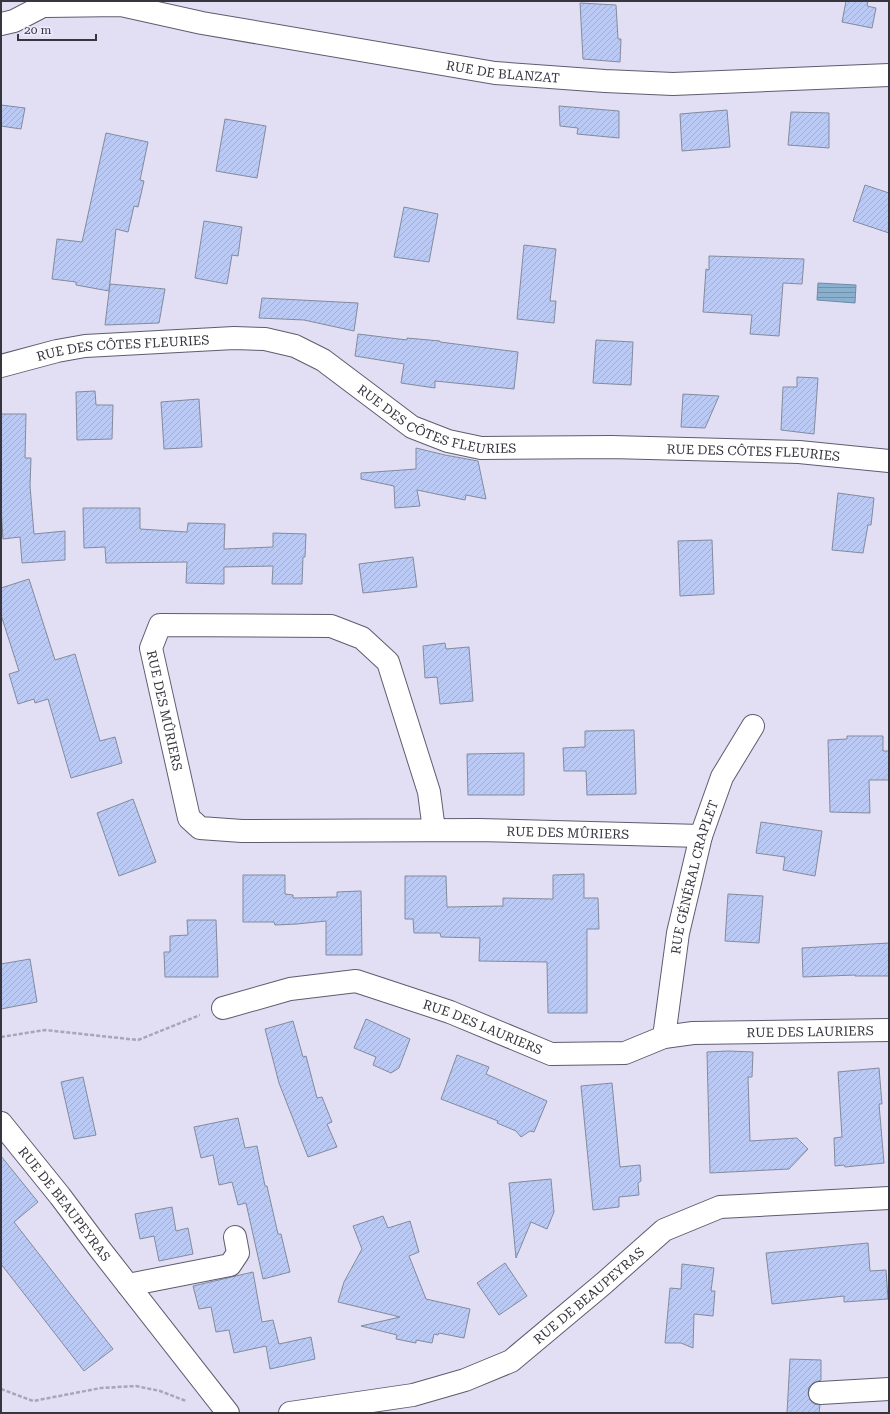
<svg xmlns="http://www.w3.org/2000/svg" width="890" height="1414" viewBox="0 0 890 1414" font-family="'Roboto Serif',serif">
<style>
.water{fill:url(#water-rules);stroke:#718ba4}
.building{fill:url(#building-hatch);stroke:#838b9e}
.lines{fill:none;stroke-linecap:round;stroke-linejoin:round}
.minor-casing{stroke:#5f5c6f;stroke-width:24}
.path{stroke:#a8a5b6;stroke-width:2.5;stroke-dasharray:4 2;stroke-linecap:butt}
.minor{stroke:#fff;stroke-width:22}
.labels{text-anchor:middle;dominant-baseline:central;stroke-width:3.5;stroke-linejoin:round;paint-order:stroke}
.street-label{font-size:13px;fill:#37353e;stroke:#efecfe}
</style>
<defs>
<pattern id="water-rules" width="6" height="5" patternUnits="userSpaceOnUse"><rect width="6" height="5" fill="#8ab0cf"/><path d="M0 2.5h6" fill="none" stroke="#7290a9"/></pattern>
<pattern id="building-hatch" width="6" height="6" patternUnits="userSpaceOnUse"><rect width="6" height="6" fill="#bacaf4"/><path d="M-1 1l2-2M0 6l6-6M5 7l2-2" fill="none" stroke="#a0aed2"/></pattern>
</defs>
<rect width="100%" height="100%" fill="#e2def4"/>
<path class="water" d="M 818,283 L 856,285 L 855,303 L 817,300 Z"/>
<g class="building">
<path d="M 846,1 L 868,1 L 867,6 L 876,8 L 872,28 L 842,22 Z"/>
<path d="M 580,3 L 616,5 L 618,39 L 621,39 L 620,62 L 583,59 Z"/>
<path d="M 1,105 L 25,108 L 21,129 L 1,126 Z"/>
<path d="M 559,106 L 619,111 L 619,138 L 577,134 L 578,128 L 560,126 Z"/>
<path d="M 727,110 L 730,147 L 682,151 L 680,114 Z"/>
<path d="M 791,112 L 829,113 L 829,148 L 788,145 Z"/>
<path d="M 225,119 L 266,126 L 257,178 L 216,171 Z"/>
<path d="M 106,133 L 148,142 L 140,180 L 144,181 L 138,207 L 134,206 L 128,232 L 116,229 L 109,291 L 76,285 L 76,282 L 52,279 L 57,239 L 82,242 Z"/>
<path d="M 865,185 L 889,193 L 889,233 L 853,221 Z"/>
<path d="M 404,207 L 438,214 L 429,262 L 394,257 Z"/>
<path d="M 204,221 L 242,227 L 238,256 L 232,255 L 227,284 L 195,278 Z"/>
<path d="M 524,245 L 556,249 L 550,301 L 556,301 L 554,323 L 517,319 Z"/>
<path d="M 709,256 L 804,259 L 802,284 L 783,283 L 779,336 L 750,334 L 752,315 L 703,312 L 706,269 L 709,270 Z"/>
<path d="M 110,284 L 165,289 L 159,323 L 105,325 Z"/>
<path d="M 262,298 L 358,303 L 354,331 L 304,320 L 259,318 Z"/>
<path d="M 358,334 L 407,340 L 407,338 L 440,341 L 440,342 L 518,352 L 514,389 L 435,381 L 435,388 L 401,383 L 404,364 L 355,356 Z"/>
<path d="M 596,340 L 633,342 L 631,385 L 593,383 Z"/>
<path d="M 797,377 L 818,378 L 814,434 L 781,430 L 783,387 L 797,387 Z"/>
<path d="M 95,391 L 96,405 L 113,405 L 112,439 L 77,440 L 76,392 Z"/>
<path d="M 683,394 L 719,396 L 705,428 L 681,427 Z"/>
<path d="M 199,399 L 202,447 L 164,449 L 161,402 Z"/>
<path d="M 1,414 L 26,414 L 25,458 L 31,458 L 30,486 L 34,534 L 65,531 L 65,560 L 22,563 L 20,537 L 3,539 L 1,508 Z"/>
<path d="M 416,448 L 445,455 L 478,461 L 486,499 L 466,495 L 465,500 L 417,490 L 420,506 L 395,508 L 394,486 L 361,479 L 361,473 L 416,469 Z"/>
<path d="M 838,493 L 874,498 L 871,525 L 868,525 L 863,553 L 832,550 Z"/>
<path d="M 83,508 L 140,508 L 140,529 L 187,532 L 188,523 L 225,524 L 224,549 L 273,547 L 273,533 L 306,534 L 305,557 L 303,557 L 302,584 L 272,584 L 273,566 L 224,567 L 224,584 L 186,583 L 187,562 L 106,563 L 105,547 L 84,548 Z"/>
<path d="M 712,540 L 714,594 L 680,596 L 678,541 Z"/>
<path d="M 413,557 L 417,587 L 363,593 L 359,564 Z"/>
<path d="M 29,579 L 55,660 L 75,654 L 100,741 L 115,737 L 122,763 L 71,778 L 48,699 L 35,703 L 34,699 L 18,704 L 9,674 L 19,671 L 1,615 L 1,588 Z"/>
<path d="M 445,643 L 446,649 L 469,647 L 473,701 L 440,704 L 437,677 L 425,678 L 423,646 Z"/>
<path d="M 634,730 L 636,794 L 587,795 L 586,771 L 564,771 L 563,748 L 585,747 L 585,731 Z"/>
<path d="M 847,736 L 883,736 L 883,751 L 889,751 L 889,780 L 869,780 L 870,813 L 830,812 L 828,740 L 847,739 Z"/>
<path d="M 524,753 L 524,795 L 468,795 L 467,754 Z"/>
<path d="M 133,799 L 156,862 L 119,876 L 97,813 Z"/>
<path d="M 761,822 L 822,831 L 815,876 L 783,870 L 785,857 L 756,853 Z"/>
<path d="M 584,874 L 584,898 L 598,898 L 599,929 L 587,929 L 587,1013 L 548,1013 L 547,962 L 479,961 L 480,938 L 441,937 L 440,933 L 414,933 L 413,919 L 405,919 L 405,876 L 446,876 L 447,907 L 503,906 L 503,898 L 553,899 L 553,875 Z"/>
<path d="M 243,875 L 285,875 L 285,894 L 293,895 L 293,898 L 337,897 L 337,892 L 361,891 L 362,955 L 326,955 L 326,921 L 297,924 L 275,925 L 274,922 L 243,922 Z"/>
<path d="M 728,894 L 763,896 L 759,943 L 725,941 Z"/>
<path d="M 187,920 L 216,920 L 218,977 L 165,977 L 164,952 L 170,952 L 170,936 L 188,935 Z"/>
<path d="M 889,943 L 889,976 L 855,976 L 855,975 L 803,977 L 802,948 Z"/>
<path d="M 30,959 L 37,1002 L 1,1009 L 1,964 Z"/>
<path d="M 366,1019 L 410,1039 L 399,1068 L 391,1073 L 373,1065 L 376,1057 L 354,1048 Z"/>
<path d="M 293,1021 L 303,1057 L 306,1056 L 317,1098 L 322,1097 L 332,1122 L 327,1124 L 337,1147 L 308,1157 L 279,1083 L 265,1029 Z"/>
<path d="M 728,1051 L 753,1052 L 752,1077 L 748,1077 L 750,1141 L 797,1138 L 808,1149 L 789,1169 L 710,1173 L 707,1052 Z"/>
<path d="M 457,1055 L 489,1067 L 486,1074 L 547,1101 L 534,1132 L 530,1131 L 521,1137 L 516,1131 L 497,1123 L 498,1121 L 441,1099 Z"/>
<path d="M 879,1068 L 882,1104 L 879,1104 L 884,1163 L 845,1167 L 844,1165 L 835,1166 L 834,1138 L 842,1137 L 838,1072 Z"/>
<path d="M 83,1077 L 96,1135 L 74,1139 L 61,1082 Z"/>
<path d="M 612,1083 L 620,1167 L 640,1165 L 641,1181 L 638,1183 L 639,1195 L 619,1197 L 619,1207 L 593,1210 L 581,1086 Z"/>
<path d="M 238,1118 L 245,1148 L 257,1146 L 265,1186 L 267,1186 L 278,1234 L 281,1234 L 290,1272 L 263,1279 L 246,1203 L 238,1205 L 232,1182 L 219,1185 L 213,1155 L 201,1158 L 194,1127 Z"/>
<path d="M 1,1156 L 38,1202 L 14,1222 L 113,1349 L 84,1371 L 1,1264 Z"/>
<path d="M 551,1179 L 554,1212 L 547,1229 L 531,1222 L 516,1258 L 509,1183 Z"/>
<path d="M 172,1207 L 176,1231 L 188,1228 L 193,1254 L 159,1261 L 154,1236 L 140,1239 L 135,1214 Z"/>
<path d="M 383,1216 L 388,1228 L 410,1221 L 419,1252 L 409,1256 L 426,1299 L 470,1309 L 464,1338 L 439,1333 L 438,1335 L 434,1334 L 432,1343 L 416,1340 L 416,1343 L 396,1339 L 397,1335 L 361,1326 L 400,1317 L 338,1302 L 344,1282 L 362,1249 L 353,1226 Z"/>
<path d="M 868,1243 L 870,1271 L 886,1270 L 888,1299 L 844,1302 L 844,1296 L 772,1304 L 766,1253 Z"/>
<path d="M 505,1263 L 527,1296 L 499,1315 L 477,1283 Z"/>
<path d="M 682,1264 L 714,1268 L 711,1291 L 715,1291 L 713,1316 L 694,1314 L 693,1348 L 681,1343 L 665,1343 L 670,1288 L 681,1289 Z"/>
<path d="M 253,1272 L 262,1322 L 273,1320 L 279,1344 L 311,1337 L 315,1359 L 270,1369 L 266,1346 L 234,1353 L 229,1330 L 216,1332 L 211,1307 L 199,1309 L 193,1286 Z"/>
<path d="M 790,1359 L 821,1360 L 821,1380 L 813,1383 L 809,1387 L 808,1393 L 810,1400 L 814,1404 L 820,1405 L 819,1413 L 787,1413 Z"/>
</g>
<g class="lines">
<defs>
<g id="minor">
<path id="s1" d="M 46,6 L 121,5 L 202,23 L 495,73 L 605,81 L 673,84 L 889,75"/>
<path d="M 1,24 L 14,21 L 39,8"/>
<path id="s2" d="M 1,366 L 57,351 L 85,346 L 234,338 L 265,339 L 295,346 L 323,360 L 412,427 L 448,441 L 481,448 L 611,447 L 799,452 L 889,461"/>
<path id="s3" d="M 434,830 L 429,792 L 388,662 L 362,638 L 331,626 L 160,625 L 151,648 L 189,818 L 200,828 L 242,831 L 478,830 L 701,836"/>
<path id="s4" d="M 223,1008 L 290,989 L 356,981 L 450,1012 L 551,1054 L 625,1053 L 664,1037 L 693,1033 L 889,1030"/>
<path id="s5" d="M 664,1037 L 678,933 L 701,836 L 722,777 L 753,726"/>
<path id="s6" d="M 1,1123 L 60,1196 L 99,1248 L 228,1413"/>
<path d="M 128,1285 L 230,1265 L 238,1253 L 235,1237"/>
<path d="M 820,1393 L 889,1389"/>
<path id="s7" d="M 290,1413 L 413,1395 L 465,1380 L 511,1361 L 603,1284 L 664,1230 L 720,1207 L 889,1198"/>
</g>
</defs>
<use href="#minor" class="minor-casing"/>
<g class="path">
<path d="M 1,1037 L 45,1030 L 138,1040 L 200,1015"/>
<path d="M 1,1389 L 33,1401 L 101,1388 L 136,1386 L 160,1391 L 186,1401"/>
</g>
<use href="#minor" class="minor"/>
</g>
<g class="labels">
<g class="street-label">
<text stroke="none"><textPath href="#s1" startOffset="463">RUE DE BLANZAT</textPath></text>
<text stroke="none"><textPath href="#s2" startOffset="124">RUE DES CÔTES FLEURIES</textPath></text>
<text stroke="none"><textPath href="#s2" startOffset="461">RUE DES CÔTES FLEURIES</textPath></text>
<text stroke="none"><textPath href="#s2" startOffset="785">RUE DES CÔTES FLEURIES</textPath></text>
<text stroke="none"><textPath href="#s3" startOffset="503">RUE DES MÛRIERS</textPath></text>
<text stroke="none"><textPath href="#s3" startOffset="996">RUE DES MÛRIERS</textPath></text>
<text stroke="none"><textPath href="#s5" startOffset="163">RUE GÉNÉRAL CRAPLET</textPath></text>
<text stroke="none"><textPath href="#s4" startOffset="271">RUE DES LAURIERS</textPath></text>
<text stroke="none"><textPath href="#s4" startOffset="607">RUE DES LAURIERS</textPath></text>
<text stroke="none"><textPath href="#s6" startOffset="103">RUE DE BEAUPEYRAS</textPath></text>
<text stroke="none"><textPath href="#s7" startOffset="330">RUE DE BEAUPEYRAS</textPath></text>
</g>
</g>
<rect width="890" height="1414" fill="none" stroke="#37353e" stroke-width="4"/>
<path d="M18 34v6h78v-6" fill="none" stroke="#37353e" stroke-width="2"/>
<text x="24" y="34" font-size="12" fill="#37353e" stroke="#efecfe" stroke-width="3" paint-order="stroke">20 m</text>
</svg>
